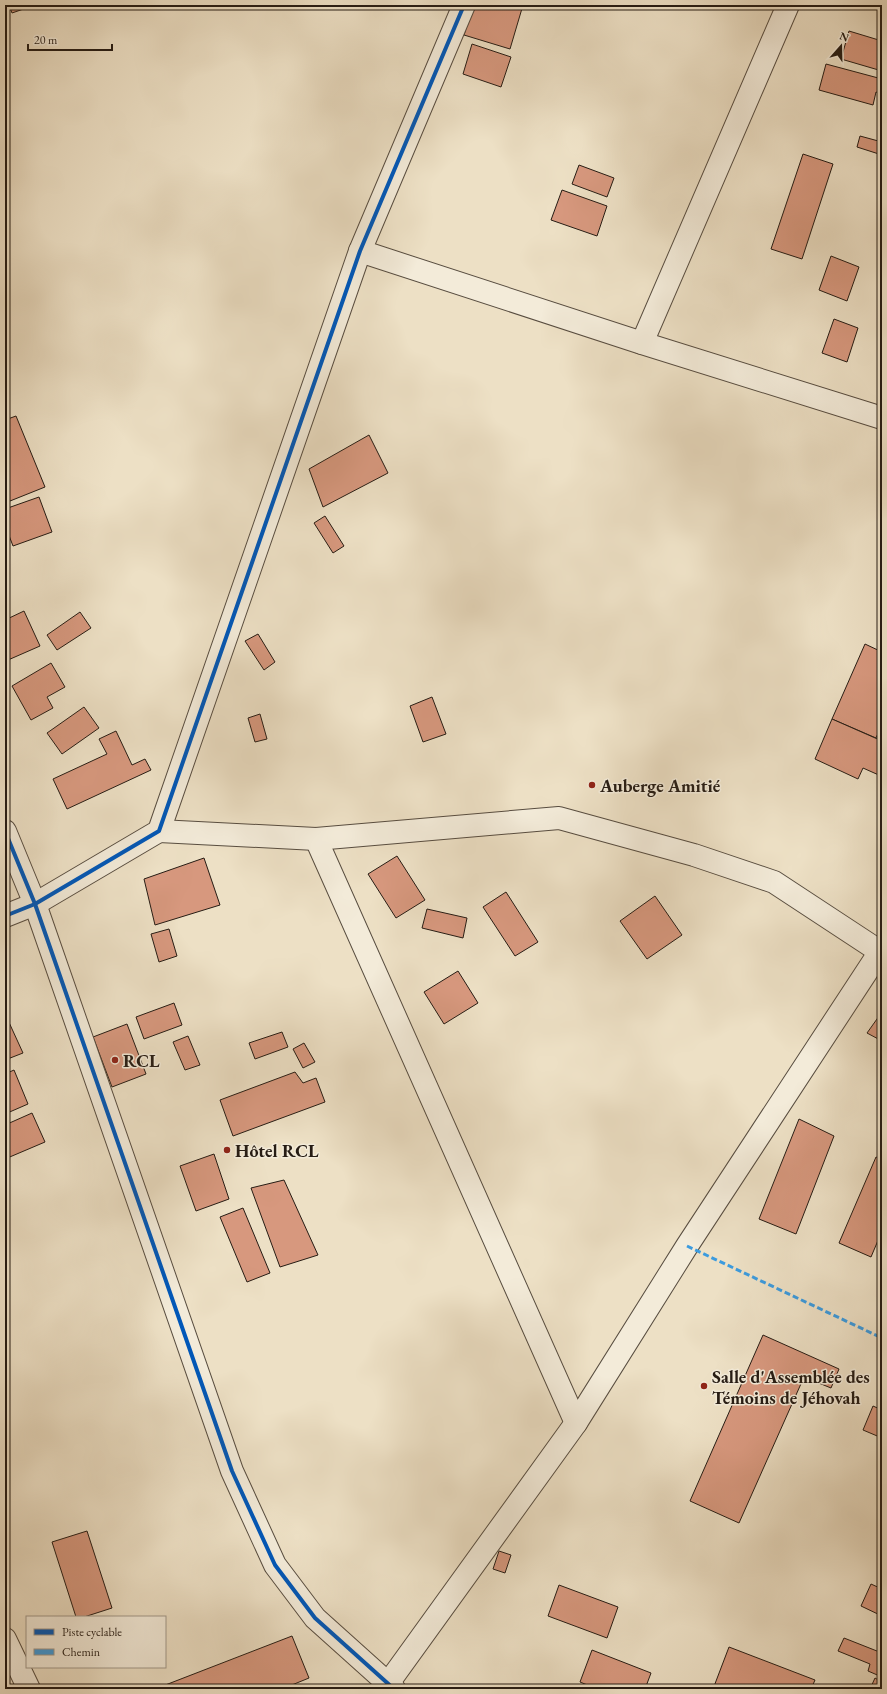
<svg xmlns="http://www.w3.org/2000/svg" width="887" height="1694" viewBox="0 0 887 1694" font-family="'EB Garamond',serif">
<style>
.building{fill:#d7987e;stroke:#261c14}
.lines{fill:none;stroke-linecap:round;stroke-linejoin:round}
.minor-casing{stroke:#584d40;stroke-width:24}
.minor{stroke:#f3ebd9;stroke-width:22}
.quiet{stroke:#3c9bde;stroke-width:3;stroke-dasharray:6 3;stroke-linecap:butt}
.cycleway-casing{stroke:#f3ebd9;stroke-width:6}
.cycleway{stroke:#0057b8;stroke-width:4}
.poi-dot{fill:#8f2418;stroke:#f3ebd9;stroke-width:1.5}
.labels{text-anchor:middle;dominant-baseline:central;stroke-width:3;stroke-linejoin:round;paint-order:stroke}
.poi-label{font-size:18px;font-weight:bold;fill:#261c14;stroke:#f3ebd9;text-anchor:start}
</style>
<rect width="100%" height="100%" fill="#ede0c5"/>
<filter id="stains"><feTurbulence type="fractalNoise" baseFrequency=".005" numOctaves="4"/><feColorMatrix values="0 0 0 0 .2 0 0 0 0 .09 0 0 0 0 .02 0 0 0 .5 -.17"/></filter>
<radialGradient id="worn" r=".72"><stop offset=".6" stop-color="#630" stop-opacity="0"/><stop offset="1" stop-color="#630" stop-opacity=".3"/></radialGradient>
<g class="building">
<path d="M 9,5 L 35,5 L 12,13 Z"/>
<path d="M 473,5 L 523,5 L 510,49 L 464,35 Z"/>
<path d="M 849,31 L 882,41 L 882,71 L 841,59 Z"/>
<path d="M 472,44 L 511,57 L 501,87 L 463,74 Z"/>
<path d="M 826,64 L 882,79 L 882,94 L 876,92 L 873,105 L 819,90 Z"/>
<path d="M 860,136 L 882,142 L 882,155 L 857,147 Z"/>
<path d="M 803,154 L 833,164 L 802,259 L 771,249 Z"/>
<path d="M 579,165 L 614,178 L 607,197 L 572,184 Z"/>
<path d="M 562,190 L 607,206 L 597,236 L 551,220 Z"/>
<path d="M 831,256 L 859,267 L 847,301 L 819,290 Z"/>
<path d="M 834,319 L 858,328 L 847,362 L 822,353 Z"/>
<path d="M 16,416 L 45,487 L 5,503 L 5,420 Z"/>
<path d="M 369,435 L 388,473 L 323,507 L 309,469 Z"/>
<path d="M 39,497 L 52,532 L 13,546 L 5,525 L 5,509 Z"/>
<path d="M 325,516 L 344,546 L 333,553 L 314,523 Z"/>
<path d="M 24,611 L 40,646 L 8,660 L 5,653 L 5,620 Z"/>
<path d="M 80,612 L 91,628 L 57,650 L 47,635 Z"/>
<path d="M 258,634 L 275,662 L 264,670 L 245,641 Z"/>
<path d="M 865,644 L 882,652 L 882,724 L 876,738 L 832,719 Z"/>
<path d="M 51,663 L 65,687 L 47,697 L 53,708 L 31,720 L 12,686 Z"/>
<path d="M 432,697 L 446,734 L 423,742 L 410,706 Z"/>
<path d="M 84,707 L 99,728 L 62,754 L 47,733 Z"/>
<path d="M 260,714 L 267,739 L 255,742 L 248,718 Z"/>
<path d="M 832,719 L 882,741 L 881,776 L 863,768 L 858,779 L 815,759 Z"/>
<path d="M 116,731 L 132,765 L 145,759 L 151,770 L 67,809 L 53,779 L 107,754 L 99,739 Z"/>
<path d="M 397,856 L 425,900 L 396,918 L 368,874 Z"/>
<path d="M 204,858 L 220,905 L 155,925 L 144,879 Z"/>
<path d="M 506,892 L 538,942 L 515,956 L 483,907 Z"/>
<path d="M 655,896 L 682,935 L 647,959 L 620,921 Z"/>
<path d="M 427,909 L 467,918 L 463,938 L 422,928 Z"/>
<path d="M 169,929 L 177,956 L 159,962 L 151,934 Z"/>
<path d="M 458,971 L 478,1003 L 444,1024 L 424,992 Z"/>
<path d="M 174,1003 L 182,1025 L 144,1039 L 136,1017 Z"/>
<path d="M 882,1012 L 882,1041 L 867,1033 Z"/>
<path d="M 7,1018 L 23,1053 L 5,1060 L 5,1019 Z"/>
<path d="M 127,1024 L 146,1074 L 112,1087 L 93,1037 Z"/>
<path d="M 282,1032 L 288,1047 L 255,1059 L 249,1043 Z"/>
<path d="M 188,1036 L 200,1065 L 185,1070 L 173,1042 Z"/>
<path d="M 304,1043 L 315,1062 L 303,1068 L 293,1049 Z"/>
<path d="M 14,1070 L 28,1104 L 5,1114 L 5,1074 Z"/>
<path d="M 295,1072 L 303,1083 L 316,1078 L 325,1102 L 233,1136 L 220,1100 Z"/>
<path d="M 32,1113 L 45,1142 L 5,1159 L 5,1125 Z"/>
<path d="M 799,1119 L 834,1136 L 796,1234 L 759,1219 Z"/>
<path d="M 214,1154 L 229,1199 L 196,1211 L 180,1166 Z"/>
<path d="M 876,1157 L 882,1159 L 882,1231 L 871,1257 L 839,1243 Z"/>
<path d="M 284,1180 L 318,1255 L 280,1267 L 251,1188 Z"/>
<path d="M 243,1208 L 270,1273 L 247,1282 L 220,1217 Z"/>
<path d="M 763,1335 L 839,1369 L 831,1388 L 804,1377 L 739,1523 L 690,1501 Z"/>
<path d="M 873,1406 L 882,1410 L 882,1438 L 863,1430 Z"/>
<path d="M 87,1531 L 112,1608 L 84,1617 L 76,1617 L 52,1542 Z"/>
<path d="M 499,1551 L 511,1555 L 505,1573 L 493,1569 Z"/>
<path d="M 871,1584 L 882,1589 L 882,1616 L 861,1606 Z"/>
<path d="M 559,1585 L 618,1607 L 607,1638 L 548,1616 Z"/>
<path d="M 292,1636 L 309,1678 L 282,1689 L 155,1689 Z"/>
<path d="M 844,1638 L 882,1653 L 882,1677 L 868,1671 L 870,1664 L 838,1651 Z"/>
<path d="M 729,1647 L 815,1680 L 811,1689 L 713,1689 Z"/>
<path d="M 592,1650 L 651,1673 L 645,1689 L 597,1689 L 580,1682 Z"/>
<path d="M 875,1678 L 882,1682 L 882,1689 L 870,1689 Z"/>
<path d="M 671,1685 L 682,1689 L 669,1689 Z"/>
</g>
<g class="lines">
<defs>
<g id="minor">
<path d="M 360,251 L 642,343 L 882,418"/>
<path d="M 642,343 L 788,5"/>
<path d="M 5,831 L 35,904 L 232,1471 L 275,1565 L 315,1618 L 394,1689"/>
<path d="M 159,831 L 316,839 L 559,818 L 694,855 L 774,882 L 882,953"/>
<path d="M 316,839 L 576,1423"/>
<path d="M 5,916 L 35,904 L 159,831 L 360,251 L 464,5"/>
<path d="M 5,1639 L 29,1689"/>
<path d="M 384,1689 L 576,1423 L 687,1246 L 879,953"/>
</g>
</defs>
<use href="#minor" class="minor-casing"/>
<use href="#minor" class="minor"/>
<path class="quiet" d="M 687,1246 L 882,1338"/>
<defs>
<g id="cycleway">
<path d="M 5,831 L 35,904 L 232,1471 L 275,1565 L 315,1618 L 394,1689"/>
<path d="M 5,916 L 35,904 L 159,831 L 360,251 L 464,5"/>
</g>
</defs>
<use href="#cycleway" class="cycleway-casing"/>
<use href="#cycleway" class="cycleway"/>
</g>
<g class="poi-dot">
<circle cx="592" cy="785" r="4"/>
<circle cx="115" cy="1060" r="4"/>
<circle cx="227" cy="1150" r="4"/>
<circle cx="704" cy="1386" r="4"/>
</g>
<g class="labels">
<g class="poi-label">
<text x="600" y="785">Auberge Amitié</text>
<text x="123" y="1060">RCL</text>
<text x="235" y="1150">Hôtel RCL</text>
<text x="712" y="1376">Salle d'Assemblée des<tspan x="712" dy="21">Témoins de Jéhovah</tspan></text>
</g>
</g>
<rect width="887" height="1694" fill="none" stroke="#ede0c5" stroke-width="20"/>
<rect x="6" y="6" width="875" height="1682" fill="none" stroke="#261c14" stroke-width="2"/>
<rect x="10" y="10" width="867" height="1674" fill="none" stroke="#261c14"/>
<rect x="26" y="1616" width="140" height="52" fill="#f3ebd9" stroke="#a1988a"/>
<rect x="34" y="1629" width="20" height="6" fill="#0057b8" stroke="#a1988a"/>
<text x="62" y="1636" font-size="12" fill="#261c14">Piste cyclable</text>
<rect x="34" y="1649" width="20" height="6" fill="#3c9bde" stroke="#a1988a"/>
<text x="62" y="1656" font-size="12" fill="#261c14">Chemin</text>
<g transform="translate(841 46) rotate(20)" stroke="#f3ebd9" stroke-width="3" paint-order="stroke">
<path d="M0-3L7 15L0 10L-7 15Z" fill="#261c14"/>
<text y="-6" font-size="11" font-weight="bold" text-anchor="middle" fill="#261c14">N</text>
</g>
<path d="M28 44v6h84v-6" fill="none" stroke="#261c14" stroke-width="2"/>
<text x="34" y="44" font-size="12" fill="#261c14" stroke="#f3ebd9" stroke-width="3" paint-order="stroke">20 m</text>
<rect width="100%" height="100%" filter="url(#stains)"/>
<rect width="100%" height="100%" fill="url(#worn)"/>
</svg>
